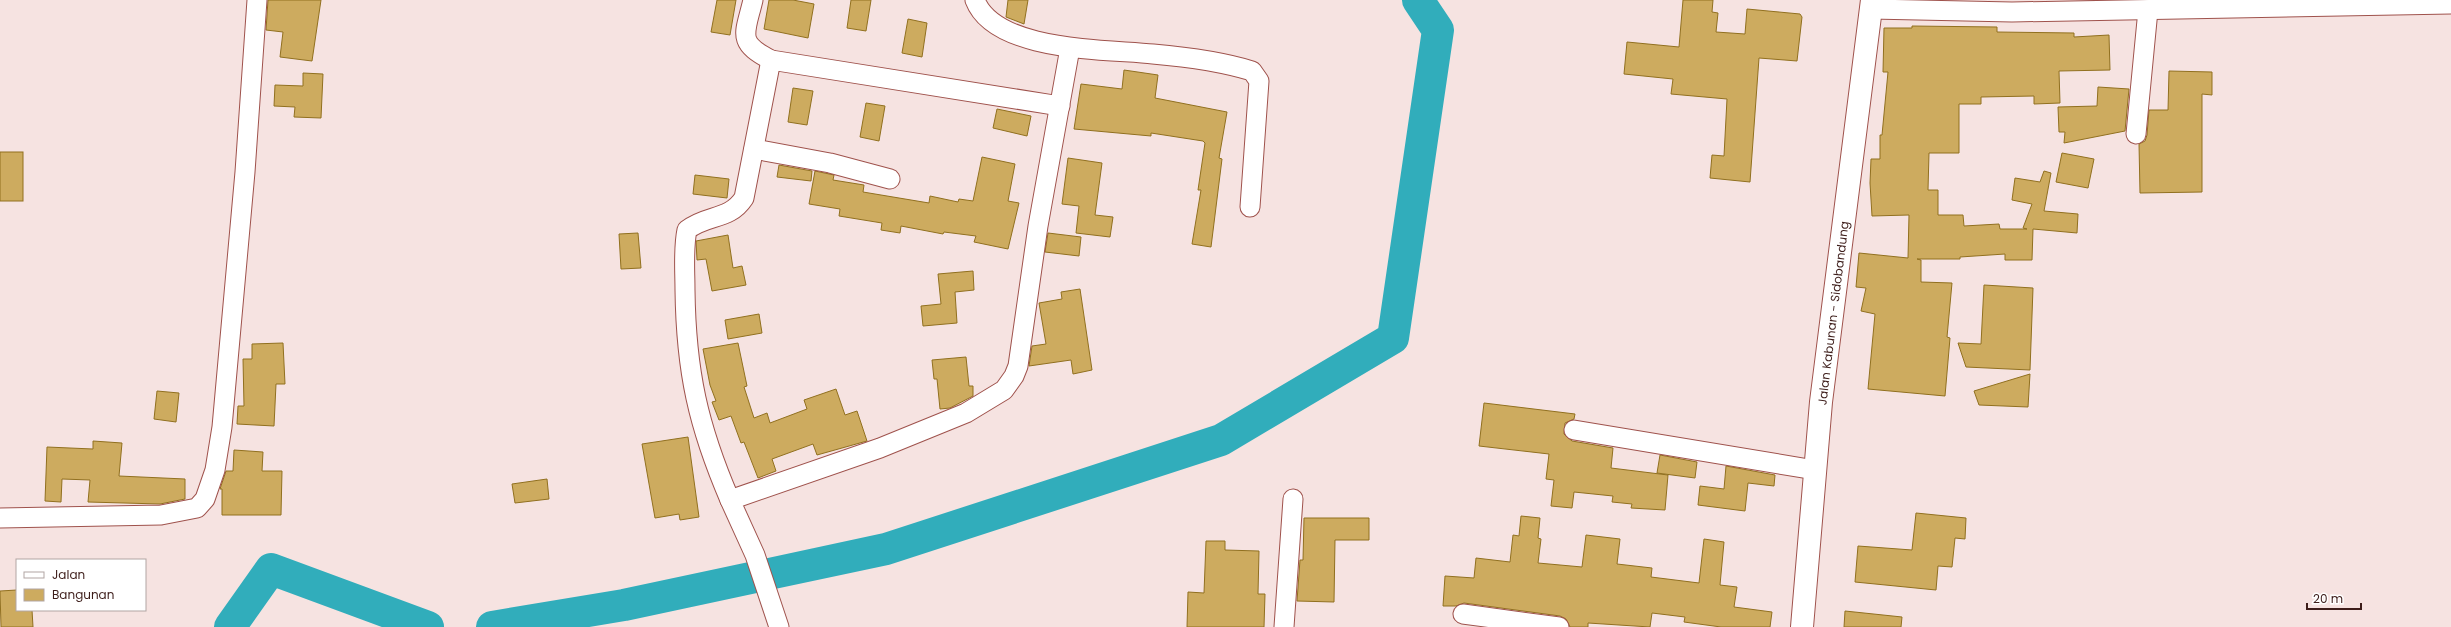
<svg xmlns="http://www.w3.org/2000/svg" width="2451" height="627" viewBox="0 0 2451 627" font-family="Poppins,sans-serif">
<style>
.lines{fill:none;stroke-linecap:round;stroke-linejoin:round}
.river{stroke:#31adbb;stroke-width:32}
.building{fill:#cdab5f;stroke:#91701f}
.street-casing{stroke:#9f524c;stroke-width:21}
.secondary-casing{stroke:#9f524c;stroke-width:24}
.street{stroke:#fff;stroke-width:19}
.secondary{stroke:#fff;stroke-width:22}
.labels{text-anchor:middle;dominant-baseline:central;stroke-width:3;stroke-linejoin:round;paint-order:stroke}
.street-label{font-size:12px;fill:#3d1d1a;stroke:#fff}
</style>
<rect width="100%" height="100%" fill="#f6e3e1"/>
<g class="lines">
<g class="river">
<path d="M 230,627 L 271,569 L 428,627"/>
<path d="M 492,627 L 624,605 L 886,549 L 1221,440 L 1393,338 L 1438,30 L 1418,0"/>
</g>
</g>
<g class="building">
<path d="M 268,0 L 321,0 L 312,61 L 280,57 L 283,32 L 266,30 Z"/>
<path d="M 717,0 L 736,0 L 730,35 L 711,32 Z"/>
<path d="M 769,0 L 793,0 L 814,4 L 808,38 L 764,29 Z"/>
<path d="M 851,0 L 871,0 L 866,31 L 847,28 Z"/>
<path d="M 1008,0 L 1028,0 L 1024,24 L 1006,17 Z"/>
<path d="M 1683,0 L 1713,0 L 1712,12 L 1718,13 L 1716,32 L 1745,34 L 1747,9 L 1800,14 L 1802,17 L 1797,61 L 1759,58 L 1750,182 L 1710,178 L 1712,155 L 1724,156 L 1727,99 L 1671,94 L 1673,79 L 1624,74 L 1627,42 L 1679,47 Z"/>
<path d="M 908,19 L 927,23 L 922,57 L 902,53 Z"/>
<path d="M 1912,26 L 1997,27 L 1997,32 L 2074,33 L 2074,37 L 2109,35 L 2110,70 L 2059,71 L 2060,103 L 2034,104 L 2034,96 L 1981,97 L 1981,104 L 1959,104 L 1959,153 L 1929,153 L 1928,190 L 1938,190 L 1938,215 L 1963,215 L 1964,226 L 1999,224 L 2000,229 L 2027,229 L 2023,228 L 2032,204 L 2012,200 L 2015,178 L 2040,182 L 2044,171 L 2051,173 L 2044,211 L 2078,214 L 2077,233 L 2033,229 L 2032,260 L 2005,260 L 2005,254 L 1960,257 L 1960,259 L 1917,259 L 1921,260 L 1921,282 L 1952,283 L 1947,337 L 1950,338 L 1945,396 L 1868,389 L 1875,314 L 1861,311 L 1866,288 L 1856,287 L 1859,253 L 1908,258 L 1909,215 L 1872,216 L 1870,183 L 1871,159 L 1880,159 L 1880,135 L 1882,135 L 1888,72 L 1883,72 L 1884,28 L 1912,28 Z"/>
<path d="M 1124,70 L 1158,75 L 1155,98 L 1227,112 L 1219,158 L 1222,159 L 1211,247 L 1192,244 L 1201,190 L 1198,190 L 1205,143 L 1203,141 L 1151,133 L 1151,136 L 1074,129 L 1081,84 L 1122,89 Z"/>
<path d="M 2169,71 L 2212,72 L 2212,95 L 2202,94 L 2202,192 L 2140,193 L 2139,144 L 2145,141 L 2147,135 L 2149,110 L 2168,110 Z"/>
<path d="M 303,73 L 323,74 L 321,118 L 294,117 L 295,107 L 274,106 L 275,85 L 303,86 Z"/>
<path d="M 2098,87 L 2129,89 L 2125,131 L 2064,143 L 2065,132 L 2059,132 L 2058,107 L 2097,106 Z"/>
<path d="M 793,88 L 813,91 L 807,125 L 788,122 Z"/>
<path d="M 866,103 L 885,106 L 879,141 L 860,137 Z"/>
<path d="M 997,109 L 1031,116 L 1027,136 L 993,128 Z"/>
<rect x="0" y="152" width="23" height="49"/>
<path d="M 2062,153 L 2094,159 L 2088,188 L 2056,182 Z"/>
<path d="M 982,157 L 1015,164 L 1008,201 L 1019,203 L 1008,249 L 974,242 L 976,236 L 944,232 L 943,234 L 901,226 L 900,233 L 881,230 L 882,223 L 839,216 L 840,209 L 809,204 L 815,171 L 834,175 L 833,180 L 864,185 L 863,192 L 929,203 L 930,196 L 958,202 L 959,199 L 973,201 Z"/>
<path d="M 1068,158 L 1102,163 L 1095,215 L 1113,217 L 1110,237 L 1076,233 L 1079,206 L 1062,204 Z"/>
<path d="M 779,165 L 812,171 L 811,181 L 777,177 Z"/>
<path d="M 695,175 L 729,179 L 727,198 L 693,194 Z"/>
<path d="M 638,233 L 641,268 L 621,269 L 619,234 Z"/>
<path d="M 1048,233 L 1081,237 L 1079,256 L 1045,252 Z"/>
<path d="M 728,235 L 733,268 L 742,266 L 746,285 L 712,291 L 706,259 L 697,260 L 696,241 Z"/>
<path d="M 973,271 L 974,290 L 955,292 L 957,323 L 923,326 L 921,306 L 941,304 L 938,274 Z"/>
<path d="M 1984,285 L 2033,288 L 2030,370 L 1966,367 L 1958,343 L 1981,344 Z"/>
<path d="M 1080,289 L 1092,370 L 1073,374 L 1071,360 L 1029,366 L 1032,346 L 1046,344 L 1039,303 L 1062,299 L 1061,292 Z"/>
<path d="M 759,314 L 762,333 L 728,339 L 725,320 Z"/>
<path d="M 283,343 L 285,384 L 276,384 L 274,426 L 237,424 L 238,406 L 244,406 L 243,359 L 252,359 L 252,344 Z"/>
<path d="M 738,343 L 747,386 L 744,387 L 754,418 L 767,413 L 770,423 L 807,409 L 804,400 L 836,389 L 845,415 L 857,411 L 867,441 L 817,455 L 813,444 L 772,459 L 776,471 L 758,478 L 744,442 L 741,443 L 731,416 L 719,420 L 712,402 L 716,401 L 710,385 L 703,349 Z"/>
<path d="M 966,357 L 969,386 L 973,386 L 973,396 L 950,408 L 940,409 L 937,379 L 934,379 L 932,360 Z"/>
<path d="M 2030,374 L 2028,407 L 1979,405 L 1974,391 Z"/>
<path d="M 157,391 L 179,393 L 176,422 L 154,419 Z"/>
<path d="M 1484,403 L 1575,414 L 1574,419 L 1565,423 L 1564,434 L 1572,441 L 1613,448 L 1611,468 L 1668,475 L 1665,510 L 1631,508 L 1632,504 L 1612,502 L 1613,496 L 1574,492 L 1572,508 L 1551,506 L 1554,480 L 1546,479 L 1549,454 L 1479,446 Z"/>
<path d="M 688,437 L 699,517 L 680,520 L 679,514 L 655,518 L 642,444 Z"/>
<path d="M 93,441 L 122,443 L 119,476 L 185,479 L 185,499 L 160,504 L 88,502 L 90,480 L 62,479 L 61,502 L 45,501 L 47,447 L 93,449 Z"/>
<path d="M 234,450 L 263,452 L 262,471 L 282,471 L 281,515 L 222,515 L 222,489 L 220,489 L 226,471 L 233,471 Z"/>
<path d="M 1660,455 L 1697,462 L 1695,478 L 1657,473 Z"/>
<path d="M 1726,466 L 1775,475 L 1774,486 L 1748,483 L 1745,511 L 1698,505 L 1700,486 L 1724,489 Z"/>
<path d="M 547,479 L 549,499 L 515,503 L 512,484 Z"/>
<path d="M 1916,513 L 1966,518 L 1965,539 L 1955,538 L 1952,567 L 1938,566 L 1936,590 L 1855,582 L 1858,546 L 1912,550 Z"/>
<path d="M 1521,516 L 1540,518 L 1538,538 L 1541,539 L 1538,563 L 1582,567 L 1586,535 L 1620,539 L 1617,564 L 1652,568 L 1651,577 L 1699,583 L 1704,539 L 1724,542 L 1720,585 L 1737,587 L 1734,607 L 1772,612 L 1770,627 L 1721,627 L 1684,622 L 1685,617 L 1652,613 L 1650,627 L 1588,623 L 1588,627 L 1570,627 L 1566,619 L 1560,616 L 1464,603 L 1456,606 L 1443,606 L 1445,576 L 1474,578 L 1476,558 L 1510,562 L 1513,535 L 1519,536 Z"/>
<path d="M 1304,518 L 1369,518 L 1369,540 L 1335,540 L 1334,602 L 1297,601 L 1300,560 L 1303,560 Z"/>
<path d="M 1206,541 L 1225,541 L 1225,550 L 1259,551 L 1258,594 L 1265,594 L 1264,627 L 1187,627 L 1188,592 L 1204,593 Z"/>
<path d="M 17,590 L 17,610 L 32,610 L 33,627 L 1,627 L 0,591 Z"/>
<path d="M 1845,611 L 1902,617 L 1901,627 L 1844,627 Z"/>
</g>
<g class="lines">
<defs>
<g id="street">
<path d="M 753,0 C 745,34 736,42 771,60"/>
<path d="M 975,0 C 995,52 1106,49 1153,54 C 1187,57 1220,61 1252,71 L 1259,81 L 1250,207"/>
<path d="M 1871,9 L 2012,12 L 2451,4"/>
<path d="M 2136,134 L 2148,10"/>
<path d="M 754,149 L 830,163 L 890,179"/>
<path d="M 1574,430 L 1815,470"/>
<path d="M 730,500 C 698,426 686,371 685,290 C 685,270 683,249 687,230 C 707,214 729,221 744,198 L 771,60 L 1060,106"/>
<path d="M 0,518 L 161,515 L 197,508 L 205,499 L 215,470 L 222,427 L 245,172 L 257,0"/>
<path d="M 1463,614 L 1559,627"/>
<path d="M 779,627 L 755,555 L 730,500 L 880,448 L 966,413 L 1004,390 L 1014,376 L 1018,366 L 1038,226 L 1070,48"/>
<path d="M 1284,627 L 1293,499"/>
</g>
<path id="secondary" d="M 1802,627 L 1821,402 L 1872,0"/>
</defs>
<use href="#street" class="street-casing"/>
<use href="#secondary" class="secondary-casing"/>
<use href="#street" class="street"/>
<use href="#secondary" class="secondary"/>
</g>
<g class="labels">
<g class="street-label">
<text transform="translate(1833 313) rotate(-83)">Jalan Kabunan - Sidobandung</text>
</g>
</g>
<rect x="16" y="559" width="130" height="52" fill="#ffffff" stroke="#b1a5a3"/>
<rect x="24" y="572" width="20" height="6" fill="#ffffff" stroke="#b1a5a3"/>
<text x="52" y="579" font-size="12" fill="#3d1d1a">Jalan</text>
<rect x="24" y="589" width="20" height="12" fill="#cdab5f" stroke="#b1a5a3"/>
<text x="52" y="599" font-size="12" fill="#3d1d1a">Bangunan</text>
<path d="M2307 603v6h54v-6" fill="none" stroke="#3d1d1a" stroke-width="2"/>
<text x="2313" y="603" font-size="12" fill="#3d1d1a" stroke="#ffffff" stroke-width="3" paint-order="stroke">20 m</text>
</svg>
